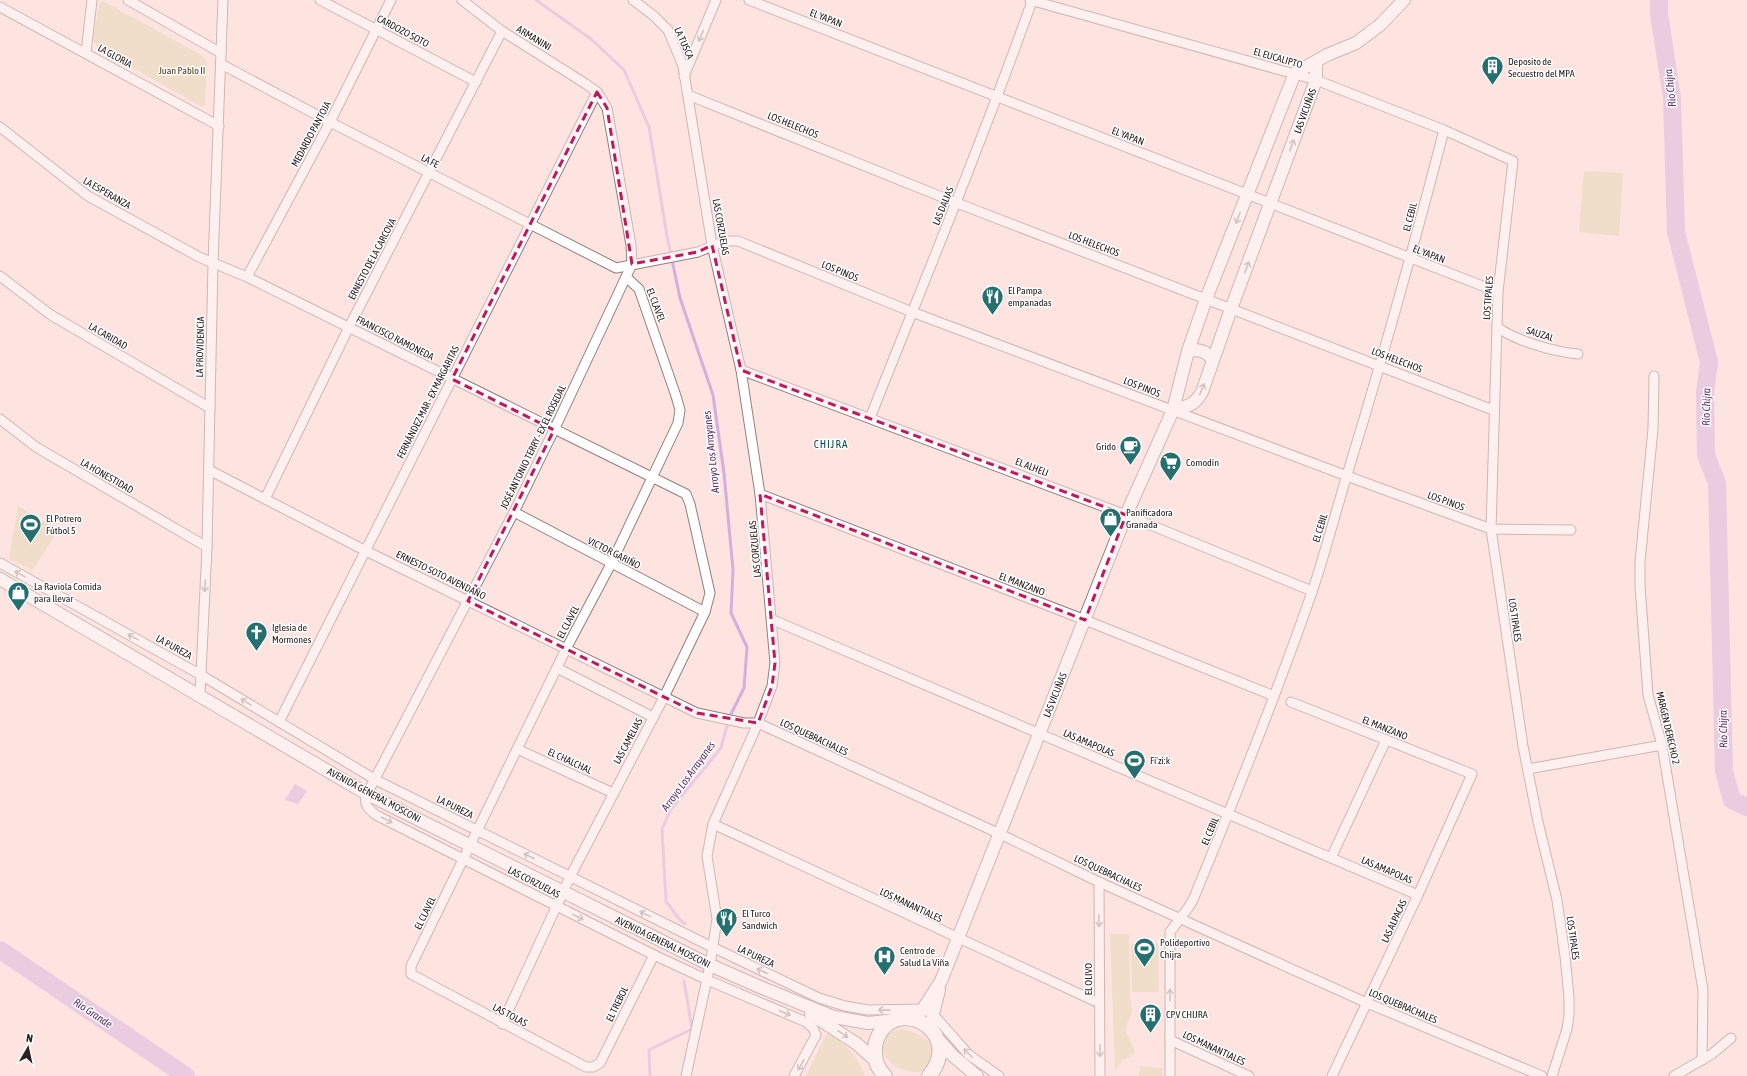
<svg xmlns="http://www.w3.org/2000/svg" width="1747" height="1076" viewBox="0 0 1747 1076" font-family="'Asap Condensed',sans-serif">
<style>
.green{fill:#e1d5ad}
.water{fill:#d3afdd}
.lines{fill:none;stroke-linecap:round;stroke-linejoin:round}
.stream{stroke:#d3afdd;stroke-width:3}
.river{stroke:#d3afdd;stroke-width:18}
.street-casing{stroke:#957e7b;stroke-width:11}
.secondary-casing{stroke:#957e7b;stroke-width:14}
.primary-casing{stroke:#957e7b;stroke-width:16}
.street{stroke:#fff;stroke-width:9}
.secondary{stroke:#fff;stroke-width:12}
.primary{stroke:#fff;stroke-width:14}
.oneway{stroke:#a09b9b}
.marked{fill:none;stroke:#c2185b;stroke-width:3;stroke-dasharray:8 5;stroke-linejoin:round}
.labels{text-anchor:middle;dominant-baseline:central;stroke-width:3;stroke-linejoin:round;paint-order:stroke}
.street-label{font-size:10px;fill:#2b2120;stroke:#fff}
.poi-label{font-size:10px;fill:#2b2120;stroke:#fff;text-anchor:start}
.park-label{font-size:10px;fill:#46390c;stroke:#fff}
.water-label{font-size:11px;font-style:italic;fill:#5b2e67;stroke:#fff}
.neighbourhood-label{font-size:11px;letter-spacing:1px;fill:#0b4b4a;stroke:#fff}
</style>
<rect width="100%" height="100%" fill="#fee4e1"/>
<g class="green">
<path d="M 103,1 L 203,56 L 207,62 L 205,104 L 202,107 L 98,48 L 93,40 L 99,4 Z"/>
<path d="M 1584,171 L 1623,173 L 1619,236 L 1579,232 Z"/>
<path d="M 18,506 L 58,530 L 33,570 L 9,559 Z"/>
<path d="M 1110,934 L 1129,934 L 1130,996 L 1132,1012 L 1125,1029 L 1135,1052 L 1131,1057 L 1122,1060 L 1115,1070 Z"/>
<path d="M 1158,943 L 1159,992 L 1132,992 L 1131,944 Z"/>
<path d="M 901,1029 C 915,1031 940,1041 931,1061 C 929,1066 927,1069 922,1072 C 894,1076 857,1040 901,1029 Z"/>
<path d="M 828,1031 C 846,1046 857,1054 865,1076 L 806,1076 Z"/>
<path d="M 1140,1066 L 1162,1068 L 1162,1076 L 1139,1076 Z"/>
</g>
<path class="water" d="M 295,784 L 307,791 L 298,804 L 285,800 Z"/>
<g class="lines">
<g class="stream">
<path d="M 536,0 L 591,39 L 624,70 L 649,127 L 667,236 L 680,298 L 713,395 L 724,473 L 733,570 L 731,613 L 747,647 L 744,688 L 729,718 L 721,748 L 671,809 L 662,829 L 666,901 L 679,919 L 685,924"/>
<path d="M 650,1076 L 649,1050 L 692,1029 L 684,981"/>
</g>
<g class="river">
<path d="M 1659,0 L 1659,14 L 1672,98 L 1676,232 L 1709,362 L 1705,392 L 1706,455 L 1717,483 L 1724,771 L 1732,800 L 1747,807"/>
<path d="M 0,950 L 186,1076"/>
</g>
<defs>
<g id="street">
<path d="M 128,0 L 221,53"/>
<path d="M 320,0 L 476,82"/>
<path d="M 462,0 L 502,31 L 586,84 L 597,92 L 607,108 L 631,245 L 632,264 L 554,430 L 514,512 L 367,794 C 363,804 368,809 376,815 L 654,955 L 712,982 L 806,1022 L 813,1028 L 816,1035 L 794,1076"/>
<path d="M 633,0 L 654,16 L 668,30 L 683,66 L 712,245 L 741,370 L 760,494 L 775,663 L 772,686 L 758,723 L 713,824 L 707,856 L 717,919 L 710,965 L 686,1076"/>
<path d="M 749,0 L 1498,292"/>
<path d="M 1030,0 L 1316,80 L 1444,130 L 1513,161 L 1498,292 L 1491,529 L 1523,746 L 1538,822 L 1557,900 L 1565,956 L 1569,997 L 1569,1015 L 1567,1029 L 1552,1076"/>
<path d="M 0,7 L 219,126"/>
<path d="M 86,53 L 92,0"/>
<path d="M 221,64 L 330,122 L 616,268 L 698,252 L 725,241 L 738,241 L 912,312 L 1347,476 L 1491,529 L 1571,530"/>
<path d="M 684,76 L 716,0"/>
<path d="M 688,95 L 957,203 L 1493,410"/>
<path d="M 0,127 L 88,196 L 199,257 L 247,277 L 686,494 L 690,504 L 710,593 L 705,612 L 664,697 L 570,877 L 502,1024"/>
<path d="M 0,276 L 51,315 L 210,408"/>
<path d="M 247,277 L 330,122 L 391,0"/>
<path d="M 626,277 L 639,289 L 676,396 L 680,410 L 678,423 L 611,564 L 566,649 L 411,966 L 411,974 L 586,1067 L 593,1067 L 600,1063 L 654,955"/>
<path d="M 1497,327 C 1516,341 1555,352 1578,354"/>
<path d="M 741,370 L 1126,515 L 1312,591"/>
<path d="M 1654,376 L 1653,429 L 1640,562 L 1640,586 L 1648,695 L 1662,745 L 1703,990 L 1702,1060"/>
<path d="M 870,418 C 925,279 982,142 1032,1"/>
<path d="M 0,419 L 36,447 L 207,547"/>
<path d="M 209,470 L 366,551 L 697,713 L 744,723 L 758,723 L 1000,834 L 1099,882 L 1367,1003 L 1542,1076"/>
<path d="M 760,494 L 1085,620 L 1274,696"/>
<path d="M 265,499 L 349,327 L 502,31"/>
<path d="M 514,512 L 705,612"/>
<path d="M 0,563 L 201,675 L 376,780 L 712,947 L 819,998 L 845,1006 L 868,1010 L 923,1009 L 933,1014 L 969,1055 L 999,1076"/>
<path d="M 773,620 L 1418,895"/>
<path d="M 557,668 L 653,717"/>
<path d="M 200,695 L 207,547 L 213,263 L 223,0"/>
<path d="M 1291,702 L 1472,774 L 1418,895 L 1332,1076"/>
<path d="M 279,722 L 597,92"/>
<path d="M 517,749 L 613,793"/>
<path d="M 1528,769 L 1662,745"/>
<path d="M 713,824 L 1099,1003"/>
<path d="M 1331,858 L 1386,740"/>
<path d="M 1099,882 L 1100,1076"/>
<path d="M 1170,1040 L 1249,1076"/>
<path d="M 1170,1076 L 1170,932 L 1188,908 L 1193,900 C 1235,798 1276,696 1312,592 C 1325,554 1335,514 1347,475 C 1382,361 1414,246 1444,130"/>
<path d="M 1674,1076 L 1712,1054 L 1731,1038"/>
</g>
<g id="secondary">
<path d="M 1188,351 C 1200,349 1206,351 1213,360"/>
<path d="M 1173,410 C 1188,406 1194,406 1202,392 L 1231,309 L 1316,80 L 1316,63"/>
<path d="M 0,579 L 367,794 L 710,965 L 760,987 L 834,1017 L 868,1023 L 896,1020"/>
<path d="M 811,1014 L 857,1044 L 875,1060"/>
<path d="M 913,1019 L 923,1009 L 941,981 L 1126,515 L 1173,410 L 1188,351 L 1206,299 L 1295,73 L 1327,55 L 1356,43 L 1380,25 L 1404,0"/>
<path d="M 932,1030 L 933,1014 L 939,990"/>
<path d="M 937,1038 L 952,1055 L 977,1076"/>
</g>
<path id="primary" d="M 885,1076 C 877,1068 874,1059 875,1048 C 875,1042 878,1036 881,1031 C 905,998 963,1035 929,1076"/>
</defs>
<use href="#street" class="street-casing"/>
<use href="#secondary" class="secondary-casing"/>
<use href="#primary" class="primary-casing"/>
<use href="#street" class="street"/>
<use href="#secondary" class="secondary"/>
<use href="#primary" class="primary"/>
</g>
<defs><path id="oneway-shaft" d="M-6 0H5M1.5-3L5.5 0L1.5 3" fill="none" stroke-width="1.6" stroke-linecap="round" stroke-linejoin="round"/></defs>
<g class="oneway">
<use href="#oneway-shaft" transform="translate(701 36) rotate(113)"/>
<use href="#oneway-shaft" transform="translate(1292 145) rotate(-70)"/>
<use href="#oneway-shaft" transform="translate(1238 218) rotate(111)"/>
<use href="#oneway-shaft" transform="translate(1247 267) rotate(-69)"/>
<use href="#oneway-shaft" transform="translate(1202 389) rotate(-68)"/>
<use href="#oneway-shaft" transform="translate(20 574) rotate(-151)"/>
<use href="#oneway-shaft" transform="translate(205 586) rotate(93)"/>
<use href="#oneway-shaft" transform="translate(133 637) rotate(-151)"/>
<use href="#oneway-shaft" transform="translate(246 702) rotate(-149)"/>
<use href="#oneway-shaft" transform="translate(387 820) rotate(27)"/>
<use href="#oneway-shaft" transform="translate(529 856) rotate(-153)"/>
<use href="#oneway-shaft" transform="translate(645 914) rotate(-154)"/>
<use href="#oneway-shaft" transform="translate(578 917) rotate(27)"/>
<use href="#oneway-shaft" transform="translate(1099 921) rotate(90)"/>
<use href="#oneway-shaft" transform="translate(762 971) rotate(-155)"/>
<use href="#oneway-shaft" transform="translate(1170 995) rotate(-90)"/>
<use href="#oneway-shaft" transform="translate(884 1010) rotate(-179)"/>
<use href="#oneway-shaft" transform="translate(785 1013) rotate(23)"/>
<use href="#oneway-shaft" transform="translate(843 1034) rotate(35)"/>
<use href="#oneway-shaft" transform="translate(1100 1051) rotate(89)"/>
<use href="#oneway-shaft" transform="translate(968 1053) rotate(-135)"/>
<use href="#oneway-shaft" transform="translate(801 1065) rotate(119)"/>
</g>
<path d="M0 0H1747V1076H0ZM 597,92 L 607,108 L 632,264 L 698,252 L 712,245 L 741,370 L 1126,515 L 1085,620 L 760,494 L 775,663 L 772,686 L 758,723 L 697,713 L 468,601 L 554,430 L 452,379 Z" fill="#fee4e1" fill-opacity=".55" fill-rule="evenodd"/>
<path class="marked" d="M 597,92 L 607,108 L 632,264 L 698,252 L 712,245 L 741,370 L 1126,515 L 1085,620 L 760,494 L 775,663 L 772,686 L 758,723 L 697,713 L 468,601 L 554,430 L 452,379 Z"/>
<defs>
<symbol id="building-pin" viewBox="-11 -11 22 30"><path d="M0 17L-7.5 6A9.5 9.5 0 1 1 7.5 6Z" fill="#25706f" stroke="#fff"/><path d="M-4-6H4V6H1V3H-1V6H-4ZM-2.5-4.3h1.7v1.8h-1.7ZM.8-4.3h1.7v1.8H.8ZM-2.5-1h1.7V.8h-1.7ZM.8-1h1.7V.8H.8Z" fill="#fff"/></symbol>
<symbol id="restaurant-pin" viewBox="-11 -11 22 30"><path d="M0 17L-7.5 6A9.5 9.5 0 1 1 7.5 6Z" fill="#25706f" stroke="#fff"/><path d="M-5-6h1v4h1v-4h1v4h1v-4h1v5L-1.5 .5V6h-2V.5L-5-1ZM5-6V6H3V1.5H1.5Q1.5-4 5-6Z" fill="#fff"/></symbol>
<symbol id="cafe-pin" viewBox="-11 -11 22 30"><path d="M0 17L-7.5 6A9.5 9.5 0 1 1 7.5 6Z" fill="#25706f" stroke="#fff"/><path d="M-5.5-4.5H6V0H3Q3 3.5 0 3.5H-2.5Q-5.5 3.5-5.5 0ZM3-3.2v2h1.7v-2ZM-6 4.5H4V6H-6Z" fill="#fff"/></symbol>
<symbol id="supermarket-pin" viewBox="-11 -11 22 30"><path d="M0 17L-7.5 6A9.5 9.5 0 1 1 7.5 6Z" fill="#25706f" stroke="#fff"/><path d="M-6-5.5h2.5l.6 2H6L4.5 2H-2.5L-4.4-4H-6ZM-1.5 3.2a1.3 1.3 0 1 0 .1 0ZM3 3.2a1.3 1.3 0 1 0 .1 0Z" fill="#fff"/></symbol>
<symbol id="shop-pin" viewBox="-11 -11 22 30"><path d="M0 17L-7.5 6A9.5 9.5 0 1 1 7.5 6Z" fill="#25706f" stroke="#fff"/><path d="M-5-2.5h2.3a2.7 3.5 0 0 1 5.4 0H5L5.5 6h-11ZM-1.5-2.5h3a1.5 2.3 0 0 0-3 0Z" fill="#fff"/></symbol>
<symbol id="stadium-pin" viewBox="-11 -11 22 30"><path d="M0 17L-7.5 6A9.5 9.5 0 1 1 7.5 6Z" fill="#25706f" stroke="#fff"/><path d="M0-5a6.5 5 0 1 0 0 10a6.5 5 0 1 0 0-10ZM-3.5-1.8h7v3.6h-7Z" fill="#fff"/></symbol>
<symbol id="church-pin" viewBox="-11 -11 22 30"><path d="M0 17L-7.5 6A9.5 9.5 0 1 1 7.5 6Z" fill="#25706f" stroke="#fff"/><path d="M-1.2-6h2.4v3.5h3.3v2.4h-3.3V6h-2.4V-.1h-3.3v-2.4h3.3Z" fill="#fff"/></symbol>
<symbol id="hospital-pin" viewBox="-11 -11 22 30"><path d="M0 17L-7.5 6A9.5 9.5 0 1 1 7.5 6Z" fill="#25706f" stroke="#fff"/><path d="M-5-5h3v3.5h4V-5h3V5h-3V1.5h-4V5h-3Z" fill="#fff"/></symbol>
</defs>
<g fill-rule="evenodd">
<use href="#building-pin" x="1480" y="54" width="25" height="34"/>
<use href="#restaurant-pin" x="980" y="284" width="25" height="34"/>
<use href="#cafe-pin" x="1118" y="434" width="25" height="34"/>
<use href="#supermarket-pin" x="1158" y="450" width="25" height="34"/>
<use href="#shop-pin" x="1098" y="506" width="25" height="34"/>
<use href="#stadium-pin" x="18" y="512" width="25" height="34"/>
<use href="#shop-pin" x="6" y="580" width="25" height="34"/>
<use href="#church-pin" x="244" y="620" width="25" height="34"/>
<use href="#stadium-pin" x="1122" y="748" width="25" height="34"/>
<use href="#restaurant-pin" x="714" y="906" width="25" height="34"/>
<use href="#stadium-pin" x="1132" y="936" width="25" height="34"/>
<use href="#hospital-pin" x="872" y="944" width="25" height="34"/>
<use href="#building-pin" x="1138" y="1002" width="25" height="34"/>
</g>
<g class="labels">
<g class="street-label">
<text transform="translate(826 18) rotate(21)">EL YAPAN</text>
<text transform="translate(403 31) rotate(28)">CARDOZO SOTO</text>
<text transform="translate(534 38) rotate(31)">ARMANINI</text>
<text transform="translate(684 43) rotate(66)">LA TUSCA</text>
<text transform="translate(115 56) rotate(29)">LA GLORIA</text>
<text transform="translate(1278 58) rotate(16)">EL EUCALIPTO</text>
<text transform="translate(1305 111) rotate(-70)">LAS VICUÑAS</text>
<text transform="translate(793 125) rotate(22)">LOS HELECHOS</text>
<text transform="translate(311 134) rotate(-62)">MEDARDO PANTOJA</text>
<text transform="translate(1128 136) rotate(21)">EL YAPAN</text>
<text transform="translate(430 161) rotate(27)">LA FE</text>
<text transform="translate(107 193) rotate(30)">LA ESPERANZA</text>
<text transform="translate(943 206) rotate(-68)">LAS DALIAS</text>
<text transform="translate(1410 217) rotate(-76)">EL CEBIL</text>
<text transform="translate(721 227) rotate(80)">LAS CORZUELAS</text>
<text transform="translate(1094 244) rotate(21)">LOS HELECHOS</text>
<text transform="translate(1429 254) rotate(21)">EL YAPAN</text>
<text transform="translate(372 259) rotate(-62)">ERNESTO DE LA CARCOVA</text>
<text transform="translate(840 271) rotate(22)">LOS PINOS</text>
<text transform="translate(1488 298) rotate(-86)">LOS TIPALES</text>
<text transform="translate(656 305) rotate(69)">EL CLAVEL</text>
<text transform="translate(1540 334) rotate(18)">SAUZAL</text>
<text transform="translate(108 336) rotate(30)">LA CARIDAD</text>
<text transform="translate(395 338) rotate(27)">FRANCISCO RAMONEDA</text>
<text transform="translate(200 347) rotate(-89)">LA PROVIDENCIA</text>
<text transform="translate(1397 360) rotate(21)">LOS HELECHOS</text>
<text transform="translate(1142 387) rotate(21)">LOS PINOS</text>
<text transform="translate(428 402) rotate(-63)">FERNÁNDEZ MAR - EX MARGARITAS</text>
<text transform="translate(533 447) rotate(-64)">JOSÉ ANTONIO TERRY - EX EL ROSEDAL</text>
<text transform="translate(1032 467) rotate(21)">EL ALHELI</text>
<text transform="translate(107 476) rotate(30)">LA HONESTIDAD</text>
<text transform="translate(1446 501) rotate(20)">LOS PINOS</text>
<text transform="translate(1320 528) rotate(-73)">EL CEBIL</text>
<text transform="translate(755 549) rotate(-95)">LAS CORZUELAS</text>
<text transform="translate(614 553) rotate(27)">VICTOR GARIÑO</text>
<text transform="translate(441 575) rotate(26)">ERNESTO SOTO AVENDAÑO</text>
<text transform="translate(1022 584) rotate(21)">EL MANZANO</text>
<text transform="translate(1515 620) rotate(82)">LOS TIPALES</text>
<text transform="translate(568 622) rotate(-62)">EL CLAVEL</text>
<text transform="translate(174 647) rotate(29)">LA PUREZA</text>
<text transform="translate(1055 695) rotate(-68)">LAS VICUÑAS</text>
<text transform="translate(1385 728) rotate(22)">EL MANZANO</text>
<text transform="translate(1668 728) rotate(77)">MARGEN DERECHO 2</text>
<text transform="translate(814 737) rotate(25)">LOS QUEBRACHALES</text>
<text transform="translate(628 741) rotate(-62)">LAS CAMELIAS</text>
<text transform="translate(1089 743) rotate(23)">LAS AMAPOLAS</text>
<text transform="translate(570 761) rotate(25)">EL CHALCHAL</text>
<text transform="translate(374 795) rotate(28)">AVENIDA GENERAL MOSCONI</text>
<text transform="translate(455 807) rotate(26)">LA PUREZA</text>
<text transform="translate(1210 831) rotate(-67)">EL CEBIL</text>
<text transform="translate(1387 870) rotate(23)">LAS AMAPOLAS</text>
<text transform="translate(1108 873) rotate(25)">LOS QUEBRACHALES</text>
<text transform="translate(534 882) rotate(27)">LAS CORZUELAS</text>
<text transform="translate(911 905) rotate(25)">LOS MANANTIALES</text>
<text transform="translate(425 913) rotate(-64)">EL CLAVEL</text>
<text transform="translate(1394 921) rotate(-65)">LAS ALPACAS</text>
<text transform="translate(1573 938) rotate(82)">LOS TIPALES</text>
<text transform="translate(663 942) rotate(26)">AVENIDA GENERAL MOSCONI</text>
<text transform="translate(756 956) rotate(25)">LA PUREZA</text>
<text transform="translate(1088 979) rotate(-90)">EL OLIVO</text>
<text transform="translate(617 1004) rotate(-64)">EL TREBOL</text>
<text transform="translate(1403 1006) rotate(23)">LOS QUEBRACHALES</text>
<text transform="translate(510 1015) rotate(28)">LAS TOLAS</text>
<text transform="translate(1214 1048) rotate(25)">LOS MANANTIALES</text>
</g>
<g class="poi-label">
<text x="1508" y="61">Deposito de<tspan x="1508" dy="12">Secuestro del MPA</tspan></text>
<text x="1008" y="290">El Pampa<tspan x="1008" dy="12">empanadas</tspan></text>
<text x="1116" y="446" text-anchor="end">Grido</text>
<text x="1186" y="462">Comodín</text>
<text x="1126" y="512">Panificadora<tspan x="1126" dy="12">Granada</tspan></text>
<text x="46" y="518">El Potrero<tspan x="46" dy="12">Fútbol 5</tspan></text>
<text x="34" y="586">La Raviola Comida<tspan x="34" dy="12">para llevar</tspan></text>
<text x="272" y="627">Iglesia de<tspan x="272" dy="12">Mormones</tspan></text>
<text x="1150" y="760">Fi'zi:k</text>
<text x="742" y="913">El Turco<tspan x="742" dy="12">Sandwich</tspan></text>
<text x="1160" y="942">Polideportivo<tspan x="1160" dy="12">Chijra</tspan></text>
<text x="900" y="950">Centro de<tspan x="900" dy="12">Salud La Viña</tspan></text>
<text x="1166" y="1014">CPV CHIJRA</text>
</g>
<g class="park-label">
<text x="182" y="70">Juan Pablo II</text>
</g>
<g class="water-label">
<text transform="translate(1670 88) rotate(-96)">Río Chijra</text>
<text transform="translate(1706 407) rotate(-89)">Río Chijra</text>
<text transform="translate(711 452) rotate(-96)">Arroyo Los Arrayanes</text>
<text transform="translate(1723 729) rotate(-91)">Río Chijra</text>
<text transform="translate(688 776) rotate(-54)">Arroyo Los Arrayanes</text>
<text transform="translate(93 1013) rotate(34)">Río Grande</text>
</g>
<g class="neighbourhood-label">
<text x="831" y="444">CHIJRA</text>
</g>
</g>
<g transform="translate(28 1048) rotate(9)" stroke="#ffffff" stroke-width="3" paint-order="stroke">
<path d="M0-3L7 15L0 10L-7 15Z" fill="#2b2120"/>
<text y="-6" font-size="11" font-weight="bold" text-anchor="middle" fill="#2b2120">N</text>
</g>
</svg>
